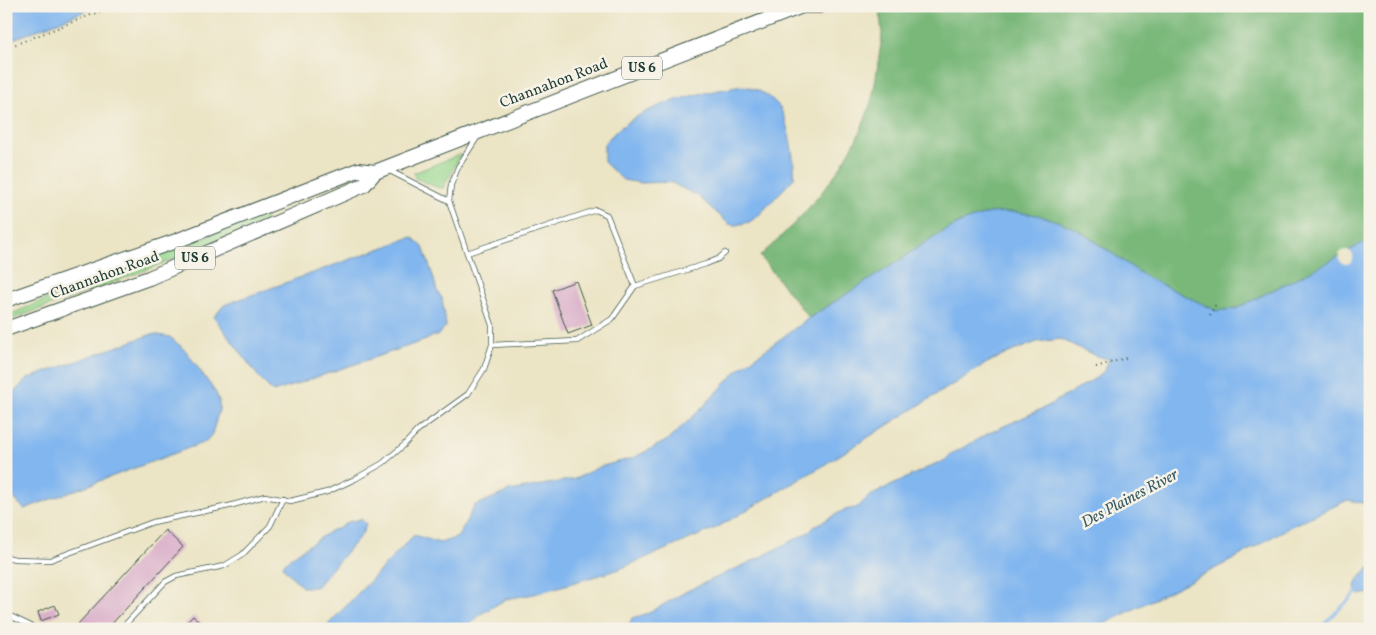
<svg xmlns="http://www.w3.org/2000/svg" width="1376" height="635" viewBox="0 0 1376 635" font-family="Vollkorn,serif">
<style>
.green{fill:#97d78e;stroke:#5b8a61}
.forest{fill:#79b879;stroke:#4c7a56}
.water{fill:#81b6ef;stroke:#507a92}
.pier{fill:#ebe4c5}
.lines{fill:none;stroke-linecap:round;stroke-linejoin:round}
.stream{stroke:#81b6ef;stroke-width:3}
.building{fill:#d9adc9}
.service-casing{stroke:#3e564a;stroke-width:6}
.primary-casing{stroke:#3e564a;stroke-width:16}
.path{stroke:#3e564a;stroke-width:2;stroke-dasharray:1 4;stroke-linecap:butt}
.service{stroke:#fff;stroke-width:4.5}
.primary{stroke:#fff;stroke-width:14}
.labels{text-anchor:middle;dominant-baseline:central;stroke-width:5;stroke-linejoin:round;paint-order:stroke}
.shield{fill:#f7f3e8;stroke:#60746a;stroke-width:1}
.shield-label{font-size:14px;font-weight:bold;fill:#1f3d34}
.street-label{font-size:15px;fill:#1f3d34;stroke:#f7f3e8}
.water-label{font-size:16px;font-style:italic;fill:#385b63;stroke:#f7f3e8}
</style>
<rect width="100%" height="100%" fill="#f7f3e8"/>
<filter id="ink" filterUnits="userSpaceOnUse"><feTurbulence type="fractalNoise" baseFrequency=".02" numOctaves="2"/><feDisplacementMap in="SourceGraphic" scale="10" xChannelSelector="R" yChannelSelector="G"/><feConvolveMatrix kernelMatrix="1 2 1 2 8 2 1 2 1" color-interpolation-filters="sRGB"/></filter>
<filter id="wash" filterUnits="userSpaceOnUse"><feTurbulence type="fractalNoise" baseFrequency=".0096" numOctaves="4" result="noise"/><feDisplacementMap in="SourceGraphic" scale="20" xChannelSelector="R" yChannelSelector="G"/><feGaussianBlur stdDeviation="1.12" result="paint"/><feColorMatrix in="noise" values="0 0 0 0 0 0 0 0 0 0 0 0 0 0 0 0 0 1.4 0 .05"/><feComposite in="paint" operator="in"/></filter>
<g filter="url(#wash)">
<rect width="100%" height="100%" fill="#ebe4c5"/>
<g class="green">
<path d="M 461,154 L 443,188 L 436,187 L 415,178 L 414,173 Z"/>
<path d="M 264,215 L 267,220 C 181,258 94,290 6,321 L 6,316 L 143,260 Z"/>
</g>
<path class="forest" d="M 879,6 L 1370,6 L 1370,239 L 1321,266 L 1235,309 L 1217,311 L 1146,277 L 1080,231 L 1037,215 L 1014,212 L 989,213 L 961,222 L 932,238 L 891,266 L 809,318 L 760,256 C 804,217 851,166 869,108 C 874,93 876,78 878,63 C 879,53 882,43 882,33 C 881,24 880,15 879,6 Z"/>
<g class="water">
<path d="M 6,6 L 98,6 L 6,42 Z"/>
<path d="M 744,86 C 759,90 768,94 778,105 C 787,115 796,165 794,178 L 758,216 L 749,222 L 736,225 L 729,224 L 698,196 L 670,182 L 641,183 L 623,180 L 604,162 L 604,144 C 636,104 697,93 744,86 Z"/>
<path d="M 1014,212 L 1037,215 L 1060,222 L 1078,230 L 1146,277 L 1217,311 L 1235,309 L 1321,266 L 1370,239 L 1370,503 L 1368,504 L 1348,500 L 1293,525 L 1234,559 L 1094,629 L 627,629 L 632,618 L 649,613 L 687,591 L 759,558 L 809,532 L 815,526 L 844,510 L 856,508 L 870,496 L 937,463 L 944,462 L 950,455 L 989,433 L 1046,407 L 1096,378 L 1105,370 L 1109,359 L 1096,356 L 1061,339 L 1037,342 L 1013,351 L 987,363 L 819,468 L 716,528 L 617,570 L 534,594 L 506,599 L 481,614 L 466,629 L 324,629 L 414,535 L 440,543 L 458,537 L 474,506 L 509,491 L 575,479 L 599,467 L 633,458 L 668,440 L 703,407 L 739,369 L 809,318 L 891,266 L 932,238 L 962,222 L 989,213 Z"/>
<path d="M 412,237 L 423,247 L 433,276 L 437,291 L 442,298 L 446,326 L 437,336 L 433,336 L 426,340 L 273,392 L 258,376 L 214,317 L 224,305 Z"/>
<path d="M 152,334 L 170,337 L 186,351 L 216,393 L 219,401 L 219,410 L 212,434 L 205,442 L 24,509 L 12,496 L 6,485 L 6,415 L 11,408 L 14,392 L 27,379 Z"/>
<path d="M 361,519 L 366,524 L 362,534 L 316,587 L 302,587 L 282,566 L 291,557 L 332,530 L 338,529 L 348,522 Z"/>
<path d="M 1370,567 L 1370,593 L 1360,595 L 1355,589 L 1356,582 Z"/>
</g>
<circle class="pier" cx="1346" cy="257" r="7"/>
<g class="lines">
<path class="stream" d="M 1319,629 L 1357,592"/>
</g>
<g id="blocks">
<g class="building">
<path d="M 576,281 L 592,325 L 568,334 L 552,290 Z"/>
<path d="M 165,530 L 183,547 L 107,629 L 83,629 L 78,624 Z"/>
<path d="M 55,605 L 59,614 L 41,621 L 38,612 Z"/>
<path d="M 193,616 L 207,629 L 180,629 Z"/>
</g>
</g>
</g>
<g filter="url(#ink)">
<use href="#blocks" fill-opacity="0" stroke="#3e564a" stroke-width="1"/>
<g class="lines">
<defs>
<g id="service">
<path d="M 388,170 L 449,201 L 451,185 L 458,167 L 478,136"/>
<path d="M 467,253 L 596,210 L 607,215 L 635,286"/>
<path d="M 492,345 L 577,341 L 612,319 L 635,286 L 706,264 L 718,259 L 725,253"/>
<path d="M 6,557 L 15,559 L 50,560 L 153,522 L 229,506 L 265,496 L 290,501 L 327,492 L 355,479 L 383,463 L 403,446 L 418,430 L 468,394 L 484,369 L 492,345 L 492,325 L 449,201"/>
<path d="M 6,614 L 37,629"/>
<path d="M 121,629 L 165,582 L 176,576 L 224,566 L 242,555 L 270,526 L 283,499"/>
</g>
<g id="primary">
<path d="M 802,6 L 820,6"/>
<path d="M 6,300 L 176,241 L 358,170 L 375,172 L 802,6"/>
<path d="M 6,329 L 149,278 L 364,185 L 375,172"/>
</g>
</defs>
<use href="#service" class="service-casing"/>
<use href="#primary" class="primary-casing"/>
<g class="path">
<path d="M 6,48 L 114,6"/>
<path d="M 1210,315 L 1217,302"/>
<path d="M 1096,367 L 1126,358"/>
</g>
<use href="#service" class="service"/>
<use href="#primary" class="primary"/>
</g>
</g>
<g class="labels">
<g class="shield">
<rect x="622" y="56.5" width="40" height="23" rx="4"/>
<rect x="175" y="246.5" width="40" height="23" rx="4"/>
</g>
<g class="shield-label">
<text x="642" y="68">US 6</text>
<text x="195" y="258">US 6</text>
</g>
<g class="street-label">
<text transform="translate(554 84) rotate(-21)">Channahon Road</text>
<text transform="translate(105 276) rotate(-20)">Channahon Road</text>
</g>
<g class="water-label">
<text transform="translate(1130 499) rotate(-28)">Des Plaines River</text>
</g>
</g>
<rect width="1376" height="635" fill="none" stroke="#f7f3e8" stroke-width="25"/>
</svg>
